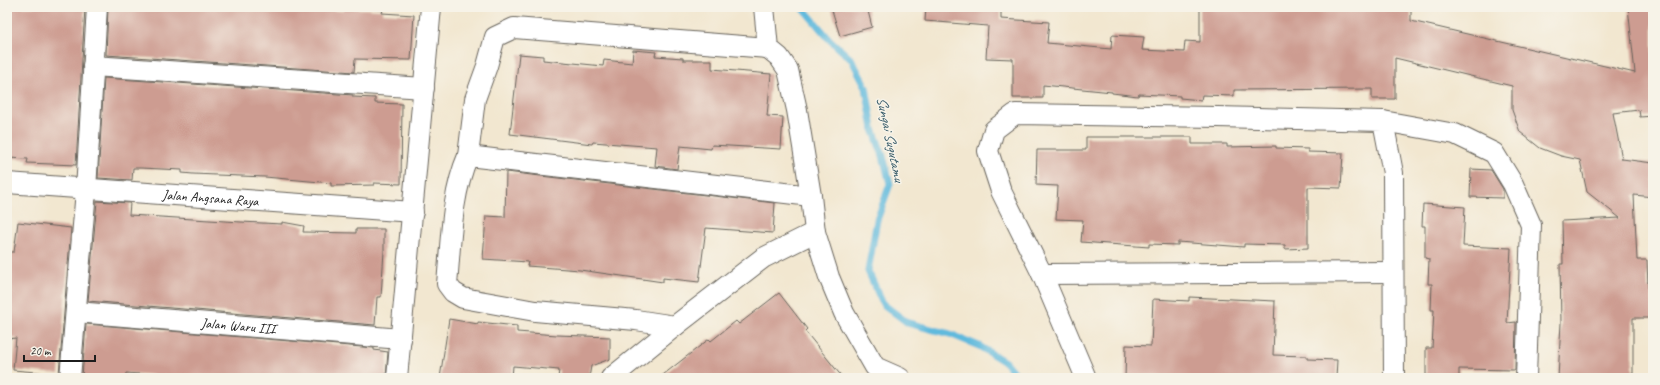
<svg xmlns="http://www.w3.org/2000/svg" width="1660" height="385" viewBox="0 0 1660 385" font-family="Caveat,sans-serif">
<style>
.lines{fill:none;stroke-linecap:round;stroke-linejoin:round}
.stream{stroke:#60badd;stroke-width:7}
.building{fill:#cd9c91}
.street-casing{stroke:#67635b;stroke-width:22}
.street{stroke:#fff;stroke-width:20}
.labels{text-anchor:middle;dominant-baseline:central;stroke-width:3;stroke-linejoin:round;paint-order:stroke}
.street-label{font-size:14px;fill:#1c1c1c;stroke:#f7f3e8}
.water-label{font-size:15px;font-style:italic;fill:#375b69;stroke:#f7f3e8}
</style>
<rect width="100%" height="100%" fill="#f7f3e8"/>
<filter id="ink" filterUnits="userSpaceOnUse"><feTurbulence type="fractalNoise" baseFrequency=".025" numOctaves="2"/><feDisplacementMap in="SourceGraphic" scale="8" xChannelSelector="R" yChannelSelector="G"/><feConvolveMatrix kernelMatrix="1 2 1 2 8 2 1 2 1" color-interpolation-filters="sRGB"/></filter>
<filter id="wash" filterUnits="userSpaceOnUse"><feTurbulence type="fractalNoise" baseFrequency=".012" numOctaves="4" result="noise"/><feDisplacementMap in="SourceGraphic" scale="16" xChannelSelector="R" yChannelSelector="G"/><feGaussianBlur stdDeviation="0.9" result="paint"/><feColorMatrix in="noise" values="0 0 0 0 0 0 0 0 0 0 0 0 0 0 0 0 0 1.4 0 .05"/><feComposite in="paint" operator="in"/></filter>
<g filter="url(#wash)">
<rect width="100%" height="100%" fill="#f2e7d0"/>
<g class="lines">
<path class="stream" d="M 802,7 L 830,40 L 852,60 L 866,87 L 873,129 L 883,156 L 890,184 L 877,220 L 868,271 L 883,304 L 908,323 L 950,334 L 979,346 L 1005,362 L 1018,378"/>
</g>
<g id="blocks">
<g class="building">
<path d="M 7,7 L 85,7 L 76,165 L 27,163 L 28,159 L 7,158 Z"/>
<path d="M 108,7 L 269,7 L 343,11 L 343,8 L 383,10 L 382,13 L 414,15 L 411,60 L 355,59 L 354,72 L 106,55 Z"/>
<path d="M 831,7 L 867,7 L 872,27 L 840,36 Z"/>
<path d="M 926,7 L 1001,7 L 1001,19 L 1049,22 L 1047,43 L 1111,49 L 1112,35 L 1144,37 L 1142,50 L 1184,52 L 1185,41 L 1200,42 L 1200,7 L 1411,7 L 1411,21 L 1635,73 L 1628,7 L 1653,7 L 1653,116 L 1640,117 L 1639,110 L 1613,113 L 1622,159 L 1653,163 L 1653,197 L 1634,195 L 1637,260 L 1647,260 L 1648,288 L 1652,288 L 1653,318 L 1633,318 L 1633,374 L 1630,374 L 1630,378 L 1558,378 L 1561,323 L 1560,264 L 1563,264 L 1562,221 L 1620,218 L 1587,192 L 1580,160 L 1561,156 L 1540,148 L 1520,132 L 1512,110 L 1512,86 L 1395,58 L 1395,99 L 1372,99 L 1372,89 L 1234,90 L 1234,96 L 1202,95 L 1201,100 L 1180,98 L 1180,96 L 1139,94 L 1138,96 L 1112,93 L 1112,92 L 1043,85 L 1043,98 L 1013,98 L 1013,59 L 986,58 L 988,26 L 925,21 Z"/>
<path d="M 633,50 L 656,52 L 655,56 L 683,58 L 683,60 L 712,60 L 712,69 L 771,74 L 767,116 L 783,117 L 781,149 L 712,145 L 711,149 L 680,146 L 677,169 L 655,166 L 657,147 L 593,142 L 592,144 L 510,134 L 519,54 L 543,56 L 543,60 L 603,66 L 604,60 L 632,63 Z"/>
<path d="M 104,78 L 353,95 L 353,97 L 375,98 L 375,103 L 402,104 L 401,184 L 374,183 L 374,185 L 331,186 L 331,183 L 265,177 L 193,174 L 182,173 L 182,170 L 141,168 L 133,168 L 132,180 L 98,178 Z"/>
<path d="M 1086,137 L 1192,137 L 1192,144 L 1227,144 L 1227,147 L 1276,146 L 1276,148 L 1308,149 L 1308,152 L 1343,153 L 1341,188 L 1308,187 L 1308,248 L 1285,249 L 1285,245 L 1244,244 L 1244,247 L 1178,242 L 1178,245 L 1149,244 L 1149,247 L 1081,242 L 1083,220 L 1056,219 L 1058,186 L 1036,185 L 1037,150 L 1086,150 Z"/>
<path d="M 1471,169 L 1491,170 L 1503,189 L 1503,198 L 1470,197 Z"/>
<path d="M 506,172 L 775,203 L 773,233 L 706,228 L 699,282 L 663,278 L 663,282 L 580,270 L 527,266 L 528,262 L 483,259 L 486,216 L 505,217 Z"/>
<path d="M 97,201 L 130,203 L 129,215 L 241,222 L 282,224 L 282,222 L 304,226 L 303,232 L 356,233 L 356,229 L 384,229 L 384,251 L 381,297 L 377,297 L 375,325 L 88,301 Z"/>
<path d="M 1423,204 L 1465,207 L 1463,246 L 1511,248 L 1507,323 L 1516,322 L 1515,370 L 1459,369 L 1459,378 L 1426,378 L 1426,348 L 1432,348 L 1434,310 L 1431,310 L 1432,284 L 1428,284 L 1429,259 L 1425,258 L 1425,226 L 1422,226 Z"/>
<path d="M 18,222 L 71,228 L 59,374 L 13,370 L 16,338 L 7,339 L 7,252 L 14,252 Z"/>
<path d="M 779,293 L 807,329 L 805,331 L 843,378 L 659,378 L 709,339 L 711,341 L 736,321 L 739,324 Z"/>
<path d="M 1189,297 L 1275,301 L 1273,355 L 1307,356 L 1307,359 L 1337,360 L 1336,378 L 1125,378 L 1126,345 L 1151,346 L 1153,299 L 1189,301 Z"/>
<path d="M 449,319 L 478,324 L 478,322 L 517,326 L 517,332 L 557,335 L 610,337 L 610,359 L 591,366 L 589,378 L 558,378 L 559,370 L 513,366 L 512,378 L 440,378 Z"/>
<path d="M 86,324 L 374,348 L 374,350 L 388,352 L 386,378 L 193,378 L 126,373 L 125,378 L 82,378 Z"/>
</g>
</g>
</g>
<g filter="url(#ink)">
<use href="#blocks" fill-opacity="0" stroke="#67635b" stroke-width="1"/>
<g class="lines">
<defs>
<g id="street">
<path d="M 764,7 L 768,48 L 779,57 L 788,70 L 797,110 L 811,196 L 815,232 L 829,277 L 844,313 L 875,367 L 900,378"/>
<path d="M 93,66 L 424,88"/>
<path d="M 1383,121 L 1455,134 L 1494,153 L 1513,184 L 1531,225 L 1526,378"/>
<path d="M 468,156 L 475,99 L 487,66 L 495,37 L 514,28 L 768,48"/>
<path id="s1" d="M 7,183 L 413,212"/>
<path d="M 1042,274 L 1393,272"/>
<path id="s2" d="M 76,312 L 401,339"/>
<path d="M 675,326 L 636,320 L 535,311 L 463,298 L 453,292 L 447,284 C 451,242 451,195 468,156 L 811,196"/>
<path d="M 70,378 L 86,190 L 97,7"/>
<path d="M 397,378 L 431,7"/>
<path d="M 611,378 L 675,326 L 763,258 L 815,232"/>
<path d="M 1086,378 L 1042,274 L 1001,191 L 988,151 L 994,130 L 1015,114 L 1218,117 L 1383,121 L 1393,173 L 1394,378"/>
</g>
</defs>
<use href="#street" class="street-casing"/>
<use href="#street" class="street"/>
</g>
</g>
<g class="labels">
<g class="street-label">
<text stroke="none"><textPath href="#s1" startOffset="204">Jalan Angsana Raya</textPath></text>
<text stroke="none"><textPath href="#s2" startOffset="163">Jalan Waru III</textPath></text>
</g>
<g class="water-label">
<text transform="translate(890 139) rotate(78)">Sungai Sugutamu</text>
</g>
</g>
<rect width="1660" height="385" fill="none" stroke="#f7f3e8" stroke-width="24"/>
<path d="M24 355v6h71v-6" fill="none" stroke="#1c1c1c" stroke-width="2"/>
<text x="30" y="355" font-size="12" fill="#1c1c1c" stroke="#f7f3e8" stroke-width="3" paint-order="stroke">20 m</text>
</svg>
